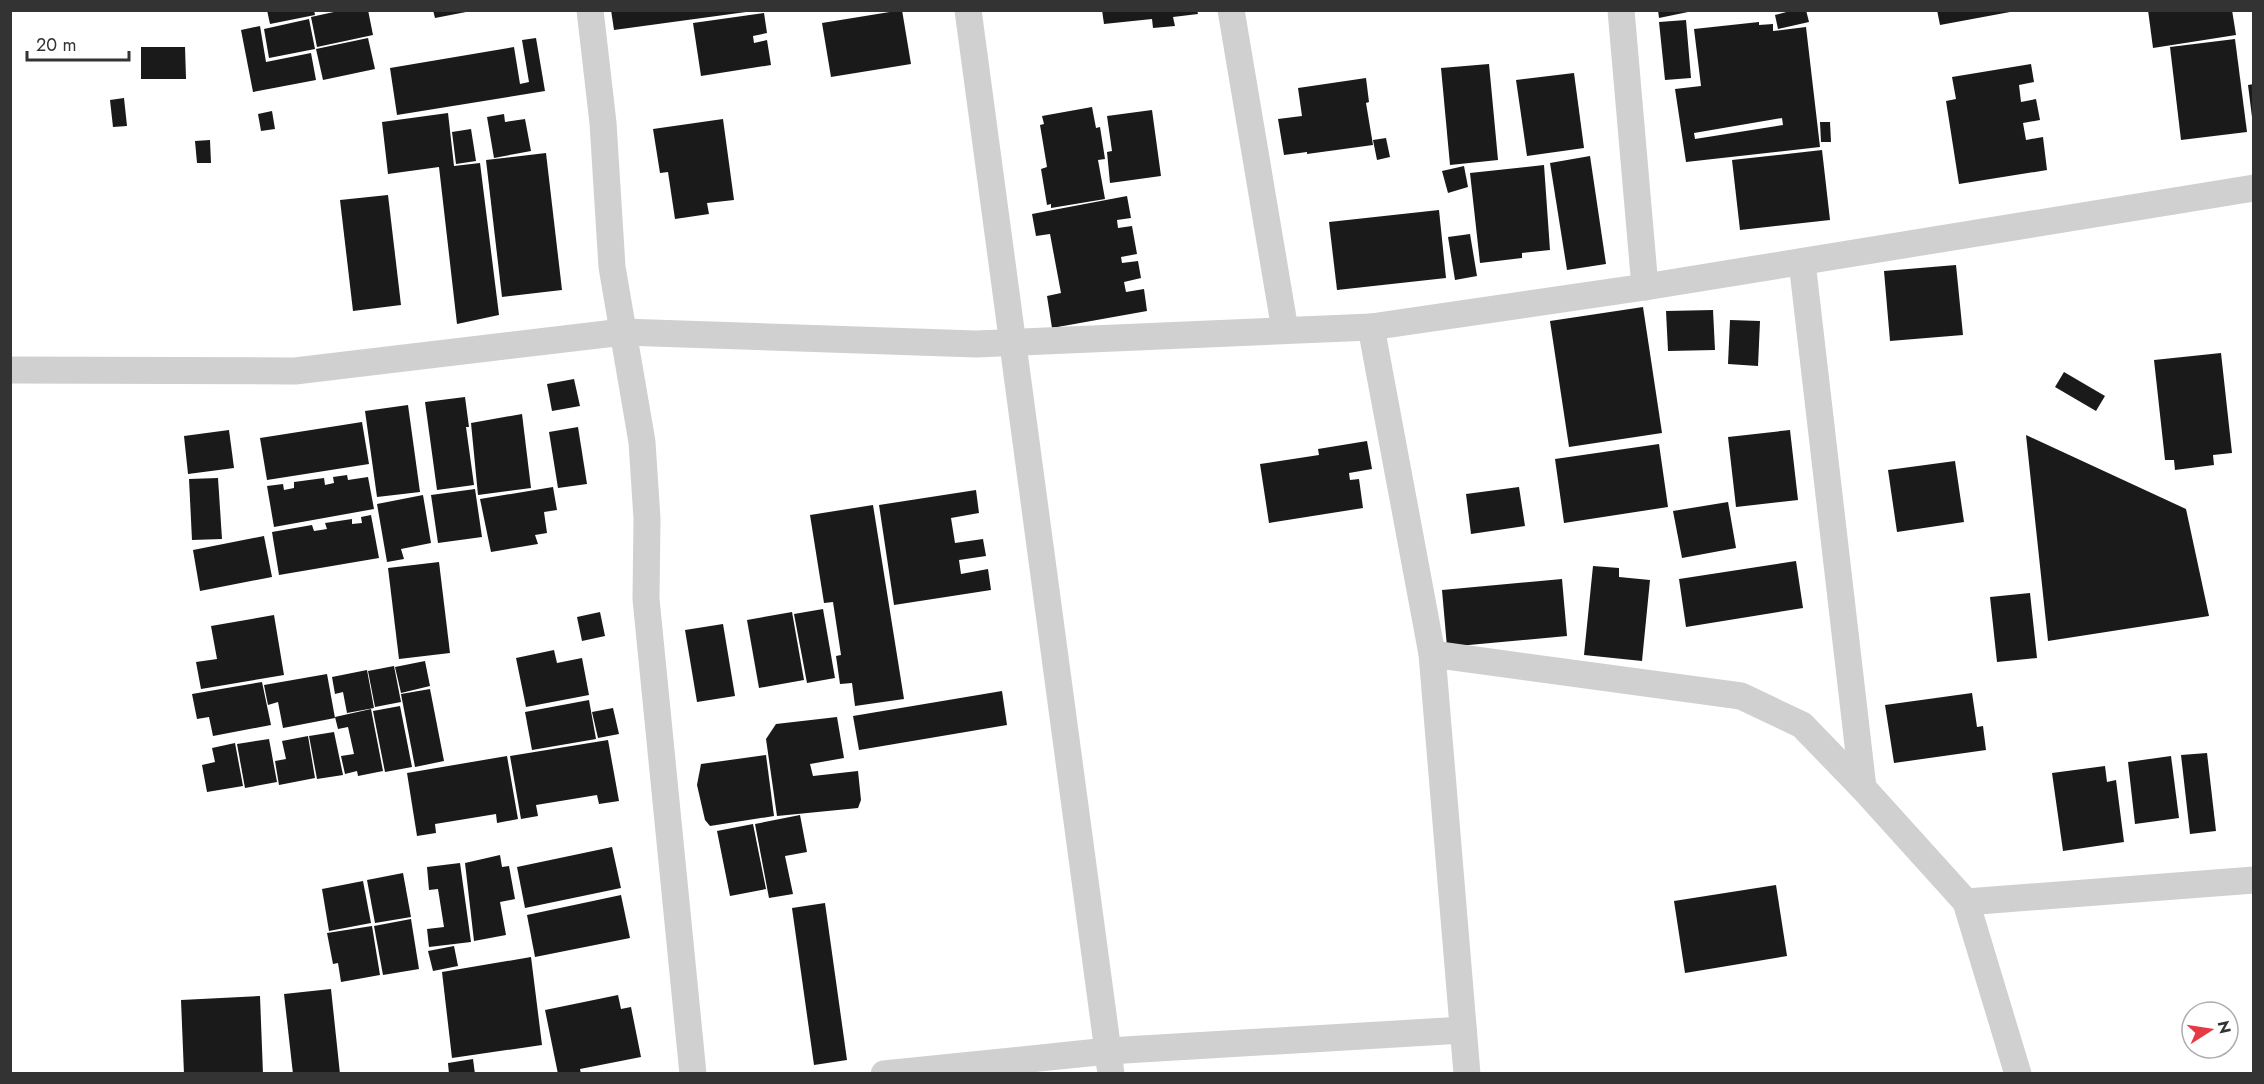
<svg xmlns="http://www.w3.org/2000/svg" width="2264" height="1084" viewBox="0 0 2264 1084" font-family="Jost,sans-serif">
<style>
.building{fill:#1a1a1a;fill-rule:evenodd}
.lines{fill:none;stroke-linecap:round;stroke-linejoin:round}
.street{stroke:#d0d0d0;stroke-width:27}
</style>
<rect width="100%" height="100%" fill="#fff"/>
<g class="building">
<path d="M 267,10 L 314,10 L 315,15 L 270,24 Z"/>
<path d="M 343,10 L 368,10 L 373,35 L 317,47 L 311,17 Z"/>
<path d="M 433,10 L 466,10 L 466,12 L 435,18 Z"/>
<path d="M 611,10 L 746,10 L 746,12 L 614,30 Z"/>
<path d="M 902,10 L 911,64 L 831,77 L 822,23 Z"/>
<path d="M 1102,10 L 1197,10 L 1198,14 L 1173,17 L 1175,26 L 1153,28 L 1152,19 L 1104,24 Z"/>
<path d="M 1658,10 L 1688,10 L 1688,12 L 1659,18 Z"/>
<path d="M 1794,10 L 1806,10 L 1809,22 L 1778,29 L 1775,15 Z"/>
<path d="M 1937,10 L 2010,10 L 2010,12 L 1940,25 Z"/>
<path d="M 2148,10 L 2232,10 L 2236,35 L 2153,48 Z"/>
<path d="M 764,13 L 767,33 L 753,36 L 754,43 L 767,40 L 771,65 L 701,76 L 693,23 Z"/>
<path d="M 309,19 L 315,49 L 269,58 L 264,29 Z"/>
<path d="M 1686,20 L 1691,78 L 1665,80 L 1659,22 Z"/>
<path d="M 1759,22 L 1759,25 L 1773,24 L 1773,31 L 1806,27 L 1820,147 L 1686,162 L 1675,89 L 1701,86 L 1694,29 ZM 1782,118 L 1783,125 L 1695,139 L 1694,133 Z"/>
<path d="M 260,26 L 266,62 L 311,53 L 316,80 L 253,92 L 241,30 Z"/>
<path d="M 368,38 L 375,69 L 323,80 L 316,49 Z"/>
<path d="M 536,38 L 545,91 L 397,115 L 390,68 L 514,47 L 520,84 L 529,82 L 522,40 Z"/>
<path d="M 2235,39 L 2247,132 L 2181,140 L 2170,47 Z"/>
<path d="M 141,47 L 185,47 L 186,79 L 141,79 Z"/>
<path d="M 1489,64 L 1498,160 L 1450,165 L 1441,68 Z"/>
<path d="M 2031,64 L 2034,82 L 2019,85 L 2021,102 L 2036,99 L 2040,120 L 2023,123 L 2026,140 L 2043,137 L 2047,170 L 1959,184 L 1946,101 L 1956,99 L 1952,77 Z"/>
<path d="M 1574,73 L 1584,148 L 1527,156 L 1516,80 Z"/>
<path d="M 1366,78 L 1369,102 L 1366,103 L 1373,145 L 1307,154 L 1307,152 L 1284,155 L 1278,119 L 1302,116 L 1298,88 Z"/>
<path d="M 2254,84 L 2254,116 L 2252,117 L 2248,85 Z"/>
<path d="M 124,98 L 127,126 L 113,127 L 110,100 Z"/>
<path d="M 1092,107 L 1096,128 L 1100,127 L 1105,159 L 1098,160 L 1105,199 L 1051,208 L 1051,204 L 1047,205 L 1041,169 L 1047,167 L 1040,125 L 1044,124 L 1042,116 Z"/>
<path d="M 1152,110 L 1161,176 L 1110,183 L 1107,152 L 1112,151 L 1107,116 Z"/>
<path d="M 272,111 L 275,129 L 261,131 L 258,114 Z"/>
<path d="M 448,113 L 454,166 L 480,163 L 499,315 L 457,324 L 439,167 L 388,174 L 382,122 Z"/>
<path d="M 504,114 L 505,122 L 525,119 L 531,151 L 494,158 L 487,117 Z"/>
<path d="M 723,119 L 734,200 L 707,203 L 709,214 L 675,219 L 668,172 L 660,173 L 653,129 Z"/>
<path d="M 1820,122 L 1830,122 L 1831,142 L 1821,142 Z"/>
<path d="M 471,129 L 476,161 L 456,164 L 452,132 Z"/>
<path d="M 1386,138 L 1390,157 L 1377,160 L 1373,140 Z"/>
<path d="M 210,140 L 211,163 L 197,163 L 195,141 Z"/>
<path d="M 1822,150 L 1830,220 L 1740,230 L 1732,160 Z"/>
<path d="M 546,153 L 562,290 L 502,297 L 486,160 Z"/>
<path d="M 1590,156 L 1606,264 L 1567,270 L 1550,163 Z"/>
<path d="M 1544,165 L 1550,250 L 1522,253 L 1522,258 L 1480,263 L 1470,173 Z"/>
<path d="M 1464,166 L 1468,187 L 1448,193 L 1442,171 Z"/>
<path d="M 388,195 L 401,305 L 353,311 L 340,200 Z"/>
<path d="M 1127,196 L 1131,218 L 1117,220 L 1118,228 L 1132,226 L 1137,254 L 1121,257 L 1122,263 L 1138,261 L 1141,278 L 1124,282 L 1126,292 L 1144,289 L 1147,311 L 1052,328 L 1047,296 L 1061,293 L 1050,234 L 1036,236 L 1032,214 Z"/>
<path d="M 1439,210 L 1446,278 L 1337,290 L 1329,222 Z"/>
<path d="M 1470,234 L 1477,276 L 1455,280 L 1448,237 Z"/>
<path d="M 1956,265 L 1963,335 L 1890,341 L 1884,271 Z"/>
<path d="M 1643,307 L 1662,433 L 1569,447 L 1550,321 Z"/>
<path d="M 1713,310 L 1715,350 L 1668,351 L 1666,311 Z"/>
<path d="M 1730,320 L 1760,321 L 1758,366 L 1728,364 Z"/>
<path d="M 2221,353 L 2232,453 L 2213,455 L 2214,465 L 2175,470 L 2174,460 L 2165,460 L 2154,360 Z"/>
<path d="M 2064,372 L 2105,396 L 2096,411 L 2055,387 Z"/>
<path d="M 574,379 L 580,406 L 552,411 L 547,384 Z"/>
<path d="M 465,397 L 469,427 L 466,427 L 474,485 L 437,490 L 425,402 Z"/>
<path d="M 408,405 L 420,492 L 377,497 L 365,411 Z"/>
<path d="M 522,414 L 531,488 L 478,495 L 471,423 Z"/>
<path d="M 362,422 L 369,464 L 267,480 L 260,438 Z"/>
<path d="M 578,427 L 587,484 L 558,488 L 549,432 Z"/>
<path d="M 229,430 L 234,468 L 188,474 L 184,436 Z"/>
<path d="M 1790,430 L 1798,500 L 1736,507 L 1728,437 Z"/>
<path d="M 2026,435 L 2186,509 L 2209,616 L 2048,641 Z"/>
<path d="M 1367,441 L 1372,469 L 1349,473 L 1350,480 L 1359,479 L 1363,508 L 1269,523 L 1260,464 L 1319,455 L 1318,449 Z"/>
<path d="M 1659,444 L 1668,507 L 1564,523 L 1555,459 Z"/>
<path d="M 1955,461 L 1964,522 L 1897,532 L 1888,470 Z"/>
<path d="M 347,475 L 348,480 L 368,477 L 374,509 L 274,527 L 267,486 L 283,484 L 284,490 L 294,488 L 294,482 L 324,478 L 325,485 L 334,483 L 333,477 Z"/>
<path d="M 218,478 L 222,539 L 192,540 L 189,479 Z"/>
<path d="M 553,487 L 557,510 L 544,512 L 547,533 L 535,535 L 538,544 L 491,552 L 480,499 Z"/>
<path d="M 1519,487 L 1525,526 L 1471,534 L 1466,494 Z"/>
<path d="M 475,489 L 482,537 L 438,543 L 431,495 Z"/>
<path d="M 976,490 L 979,513 L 951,518 L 955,543 L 983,539 L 986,556 L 959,560 L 961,574 L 988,569 L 991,590 L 894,605 L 879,505 Z"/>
<path d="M 423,495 L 431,543 L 401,549 L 404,559 L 387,562 L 377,504 Z"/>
<path d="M 1728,502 L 1736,548 L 1682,558 L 1673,511 Z"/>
<path d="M 873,505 L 904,699 L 855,706 L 852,683 L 840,684 L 836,656 L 841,655 L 833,602 L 824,603 L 810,515 Z"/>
<path d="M 371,515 L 379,558 L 279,575 L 272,532 L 312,525 L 314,531 L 327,529 L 325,523 L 352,519 L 352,524 L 362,523 L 361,517 Z"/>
<path d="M 264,536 L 272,577 L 200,591 L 193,550 Z"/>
<path d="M 1796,561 L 1803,608 L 1686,627 L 1679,579 Z"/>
<path d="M 439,562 L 450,653 L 399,659 L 388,568 Z"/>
<path d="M 1593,566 L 1619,568 L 1619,577 L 1650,580 L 1642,661 L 1584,655 Z"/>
<path d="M 1562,579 L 1567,636 L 1447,647 L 1442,590 Z"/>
<path d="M 2030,593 L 2037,658 L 1997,662 L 1990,597 Z"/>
<path d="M 823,609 L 835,678 L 807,683 L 794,614 Z"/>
<path d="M 600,612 L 605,636 L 582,641 L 577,617 Z"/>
<path d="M 792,612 L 804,680 L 759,688 L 747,620 Z"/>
<path d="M 274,615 L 284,675 L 201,689 L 196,662 L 217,659 L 211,626 Z"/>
<path d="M 723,624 L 735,696 L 697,702 L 685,630 Z"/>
<path d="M 554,650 L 557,663 L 582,658 L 589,695 L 526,707 L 516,658 Z"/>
<path d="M 425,661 L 430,686 L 401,693 L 395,667 Z"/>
<path d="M 394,666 L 401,702 L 375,707 L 368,671 Z"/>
<path d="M 367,670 L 374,708 L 347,713 L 343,692 L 335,694 L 332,677 Z"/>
<path d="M 327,674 L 335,718 L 283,728 L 278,702 L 268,705 L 264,685 Z"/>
<path d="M 262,682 L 271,725 L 213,736 L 209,717 L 197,719 L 192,694 Z"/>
<path d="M 430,689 L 444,761 L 415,767 L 401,694 Z"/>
<path d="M 1002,691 L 1007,725 L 859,750 L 853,716 Z"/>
<path d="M 1972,693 L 1977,727 L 1983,726 L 1986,750 L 1894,763 L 1885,705 Z"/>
<path d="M 589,700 L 596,739 L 532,750 L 525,712 Z"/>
<path d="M 400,706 L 412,767 L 385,772 L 373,711 Z"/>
<path d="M 613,708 L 619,734 L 598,738 L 592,712 Z"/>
<path d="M 371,709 L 383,771 L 358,776 L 357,771 L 345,774 L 341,756 L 354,754 L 348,727 L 338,729 L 335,717 Z"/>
<path d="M 837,717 L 844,758 L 810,764 L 813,776 L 858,771 L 861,800 L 858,808 L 777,816 L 766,739 L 776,724 Z"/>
<path d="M 334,732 L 343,775 L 317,779 L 309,736 Z"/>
<path d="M 308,736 L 315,778 L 279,785 L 275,761 L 286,759 L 282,741 Z"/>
<path d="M 269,739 L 277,782 L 245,788 L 237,744 Z"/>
<path d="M 608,740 L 619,801 L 599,804 L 597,795 L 536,805 L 538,816 L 521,819 L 510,756 Z"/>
<path d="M 235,743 L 243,786 L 207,792 L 202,765 L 215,762 L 212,748 Z"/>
<path d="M 2207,753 L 2216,831 L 2190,834 L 2181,755 Z"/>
<path d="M 766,755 L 774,816 L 710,826 L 705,820 L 697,785 L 701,764 Z"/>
<path d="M 507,756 L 518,819 L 497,823 L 496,814 L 435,824 L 436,833 L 417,836 L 407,773 Z"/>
<path d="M 2171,756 L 2179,818 L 2135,824 L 2128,762 Z"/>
<path d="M 2105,766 L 2107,782 L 2116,780 L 2124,842 L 2063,851 L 2052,773 Z"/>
<path d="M 800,815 L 807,852 L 785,856 L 793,894 L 769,898 L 755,824 Z"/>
<path d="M 753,824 L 766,889 L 730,896 L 717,831 Z"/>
<path d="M 612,847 L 621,888 L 525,908 L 517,867 Z"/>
<path d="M 500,855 L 502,867 L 509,866 L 515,899 L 500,902 L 506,935 L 474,941 L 465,863 Z"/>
<path d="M 460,863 L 471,942 L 429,947 L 427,929 L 444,927 L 438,889 L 429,890 L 427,867 Z"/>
<path d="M 403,873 L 411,917 L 375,923 L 367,880 Z"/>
<path d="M 363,881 L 371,923 L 329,931 L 322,889 Z"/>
<path d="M 1776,885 L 1787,956 L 1685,973 L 1674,901 Z"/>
<path d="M 621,895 L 630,938 L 535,957 L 527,915 Z"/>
<path d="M 825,903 L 847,1060 L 814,1065 L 792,908 Z"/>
<path d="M 411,919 L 419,969 L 383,975 L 374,926 Z"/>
<path d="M 372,926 L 380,975 L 341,982 L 338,963 L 333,964 L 327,933 Z"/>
<path d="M 454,946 L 458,966 L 433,971 L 428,951 Z"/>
<path d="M 531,957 L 542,1045 L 452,1058 L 442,972 Z"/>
<path d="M 331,989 L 340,1074 L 293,1074 L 284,994 Z"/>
<path d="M 618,995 L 621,1009 L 631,1007 L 641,1057 L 580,1069 L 581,1074 L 558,1074 L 545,1010 Z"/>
<path d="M 260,996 L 263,1074 L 184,1074 L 181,1000 Z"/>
<path d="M 473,1059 L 475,1074 L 449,1074 L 448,1063 Z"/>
</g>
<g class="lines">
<g class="street">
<path d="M 590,10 L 603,123 L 612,267 L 642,442 L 647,519 L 646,599 L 693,1074"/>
<path d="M 968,10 L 1111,1074"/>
<path d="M 1231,10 L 1285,330"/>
<path d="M 1621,10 L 1645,287"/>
<path d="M 1802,262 L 1863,788"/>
<path d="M 1371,327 L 1432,654 L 1467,1074"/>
<path d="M 10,370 L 295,371 L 623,332 L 976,344 L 1371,327 L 1645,287 L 2254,188"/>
<path d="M 1432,654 L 1741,696 L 1802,725 L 1863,788 L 1966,902 L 2018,1074"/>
<path d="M 1966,902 L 2254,880"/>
<path d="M 884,1074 L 1108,1051 L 1463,1030"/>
</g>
</g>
<rect width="2264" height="1084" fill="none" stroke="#333333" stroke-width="24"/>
<g transform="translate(2210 1030) rotate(78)"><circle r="28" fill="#ffffff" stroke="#adadad" stroke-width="1.5"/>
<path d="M0-4.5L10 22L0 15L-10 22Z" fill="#e63946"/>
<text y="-9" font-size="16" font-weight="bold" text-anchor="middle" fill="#333333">N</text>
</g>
<path d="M27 51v9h102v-9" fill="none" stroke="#333333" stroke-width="3"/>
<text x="36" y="51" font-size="18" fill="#333333" stroke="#ffffff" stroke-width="4.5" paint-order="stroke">20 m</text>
</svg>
